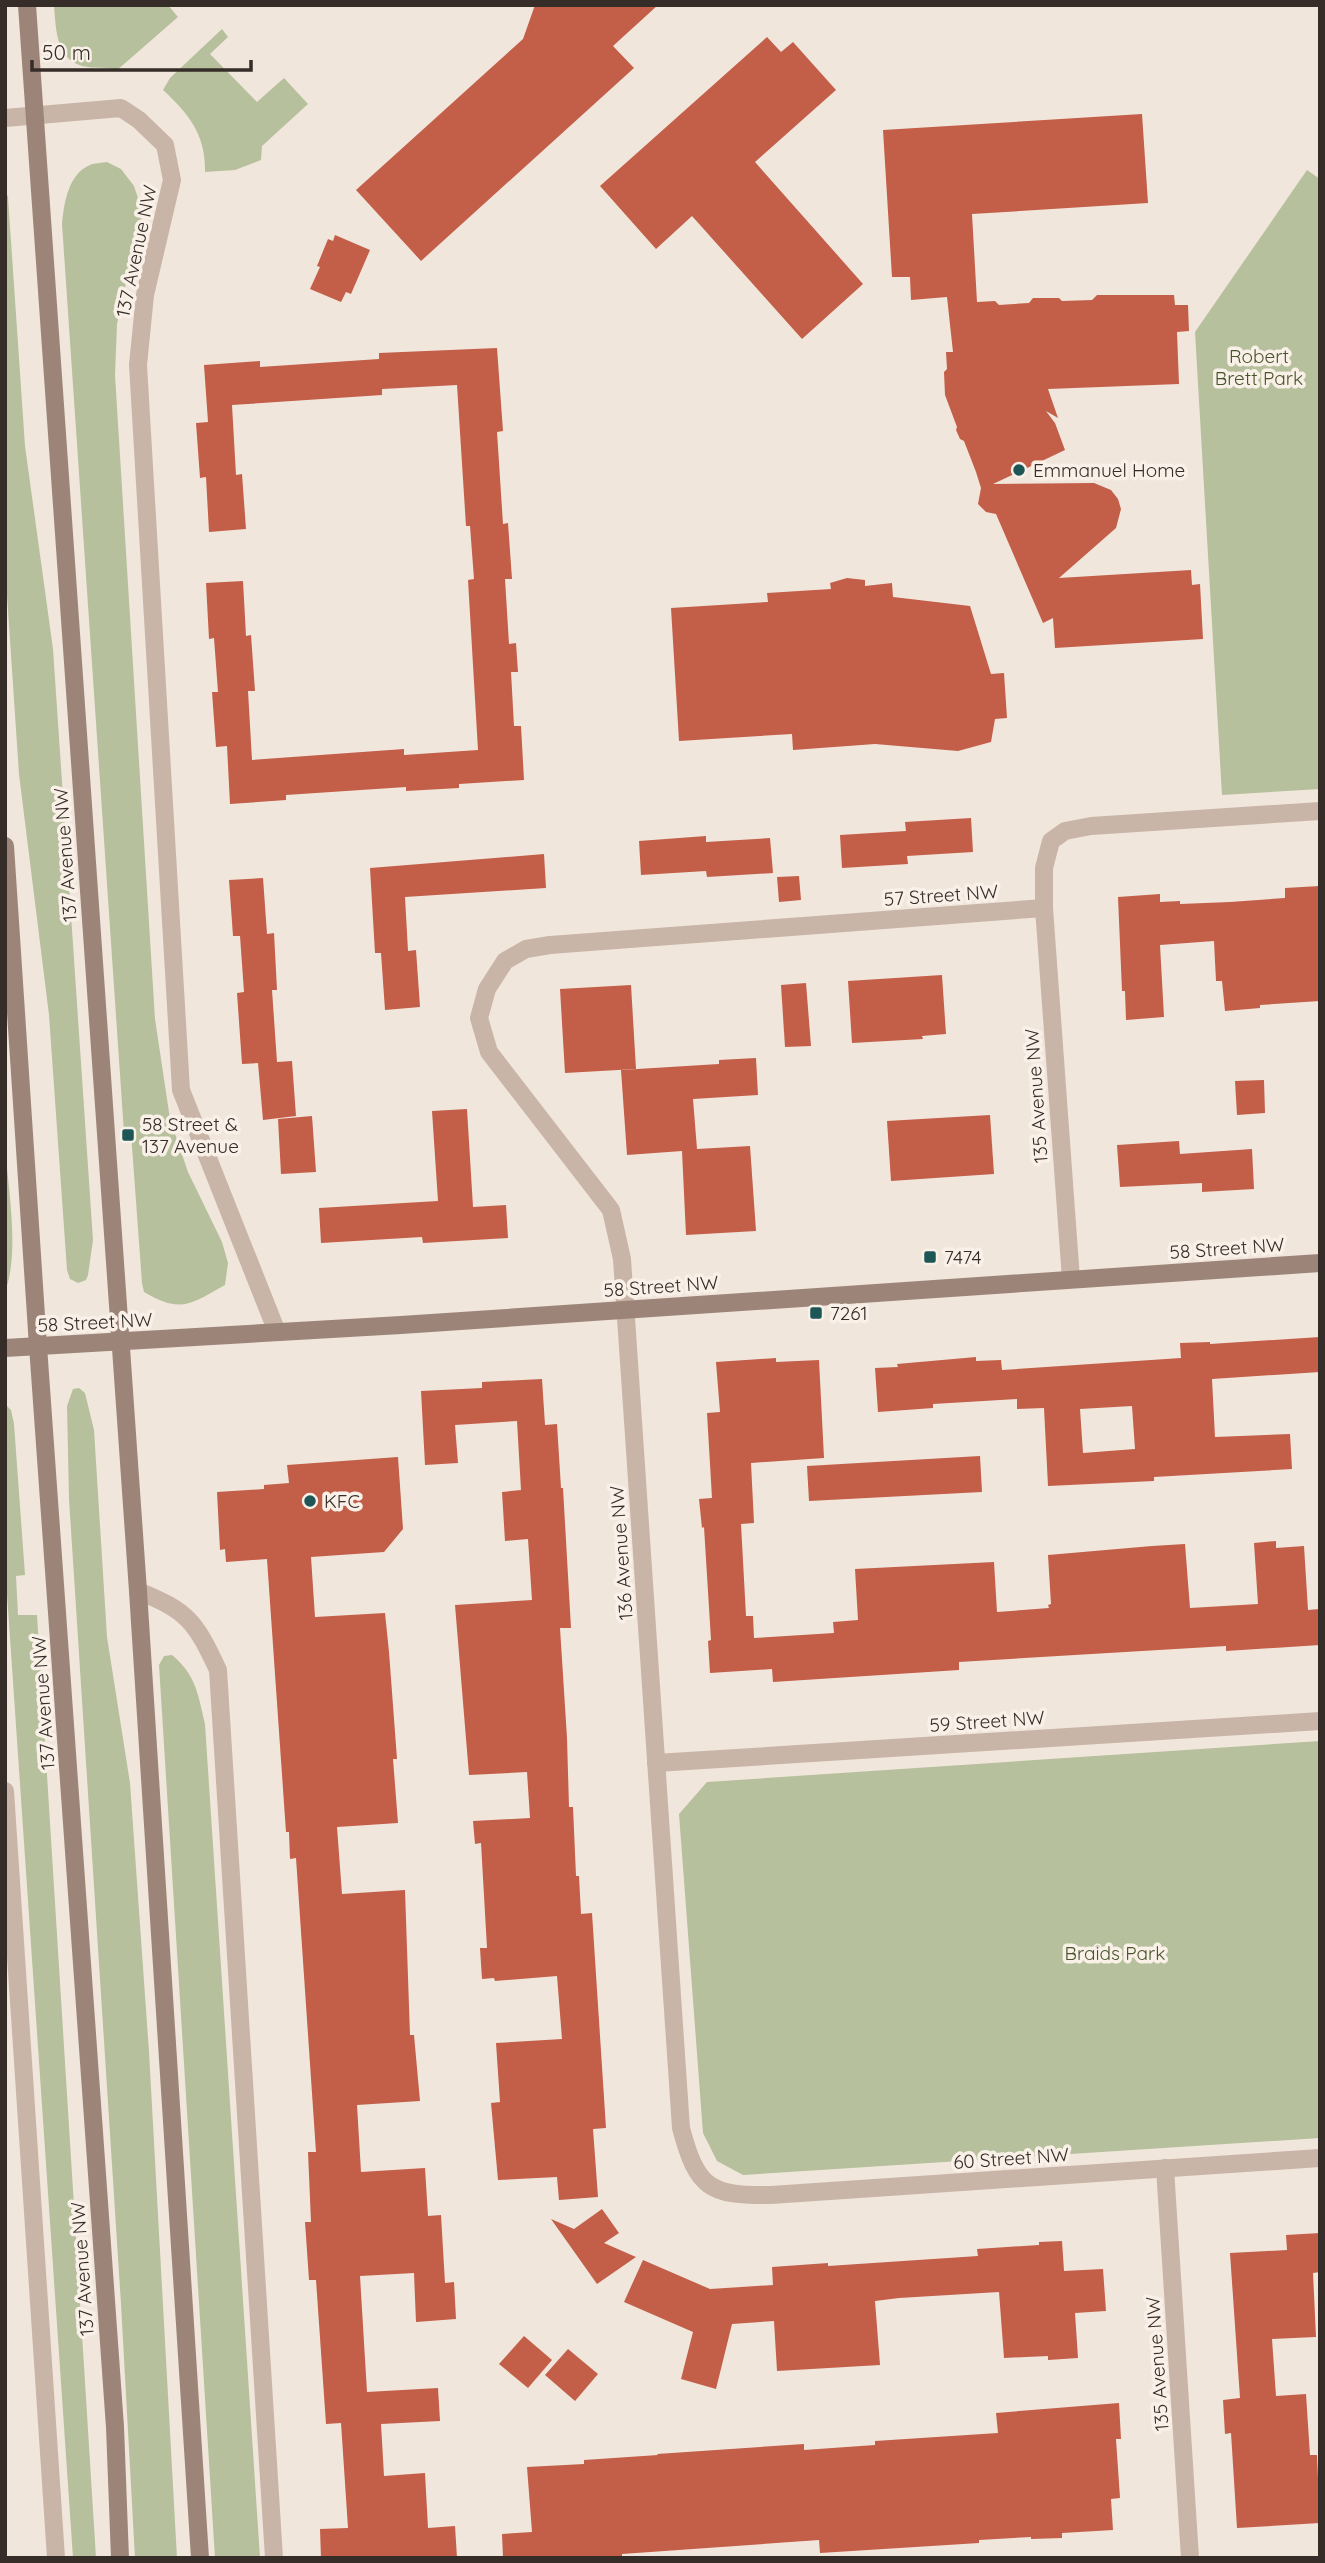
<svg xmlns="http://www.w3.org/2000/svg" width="1325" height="2563" viewBox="0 0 1325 2563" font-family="Quicksand,sans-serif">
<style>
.green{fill:#b6c09c}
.building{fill:#c35e48;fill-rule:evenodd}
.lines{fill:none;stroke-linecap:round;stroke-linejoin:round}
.street{stroke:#c9b5a8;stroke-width:18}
.secondary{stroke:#9d8479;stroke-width:18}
.poi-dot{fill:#1e5657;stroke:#f9f0e8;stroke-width:2.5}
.labels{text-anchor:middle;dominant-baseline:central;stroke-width:7;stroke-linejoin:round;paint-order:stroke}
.street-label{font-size:19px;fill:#362c28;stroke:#f9f0e8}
.park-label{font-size:19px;fill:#48542c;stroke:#f9f0e8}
.poi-label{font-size:19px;fill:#362c28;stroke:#f9f0e8;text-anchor:start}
</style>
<rect width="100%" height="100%" fill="#f1e6dc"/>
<g class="green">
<path d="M 54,5 L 168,5 L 178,17 L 116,71 C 107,66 98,69 88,67 C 56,63 56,31 54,5 Z"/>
<path d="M 222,29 L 228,37 L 210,54 L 257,102 L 284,78 L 308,104 L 262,146 L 261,160 L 235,170 L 205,172 C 206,135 189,114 163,90 L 170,78 Z"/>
<path d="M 107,162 L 121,169 L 134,186 L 141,207 L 142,229 L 130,265 L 117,324 L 115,375 L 155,1019 L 170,1119 L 188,1172 L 222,1242 L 228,1263 L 225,1285 C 191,1304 181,1314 144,1292 L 142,1283 L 131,1133 L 124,1133 L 62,224 C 64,204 68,174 90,165 C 94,163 102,163 107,162 Z"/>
<path d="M 1307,170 L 1320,179 L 1320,789 L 1222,795 L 1195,332 Z"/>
<path d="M 5,189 L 8,197 L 25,446 L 53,649 L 93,1240 L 88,1275 L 86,1280 L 78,1283 L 70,1279 L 67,1270 L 49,1015 L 19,774 L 5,566 Z"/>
<path d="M 5,1145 C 8,1189 20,1252 5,1292 Z"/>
<path d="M 79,1388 L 85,1393 L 94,1430 L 107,1637 L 130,1783 L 149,2052 L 177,2558 L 135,2558 L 121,2304 L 69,1499 L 67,1406 L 73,1389 Z"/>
<path d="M 5,1404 L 11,1410 L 14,1424 L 25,1575 L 16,1576 L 18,1615 L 37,1615 L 96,2558 L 73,2558 L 5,1565 Z"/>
<path d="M 172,1655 C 196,1675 198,1694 205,1724 L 260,2558 L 215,2558 L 159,1665 L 164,1656 Z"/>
<path d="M 1320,1741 L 1320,2138 L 743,2175 L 717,2161 L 703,2133 L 679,1814 L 707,1782 Z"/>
</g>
<g class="building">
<path d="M 535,5 L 658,5 L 613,46 L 634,68 L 421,261 L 356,190 L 523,39 Z"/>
<path d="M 767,37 L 781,52 L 793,42 L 836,90 L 755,162 L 863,284 L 802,339 L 692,216 L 656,249 L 600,186 Z"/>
<path d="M 1142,114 L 1148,203 L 972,214 L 977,302 L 995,301 L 999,305 L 1029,303 L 1033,298 L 1059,298 L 1062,301 L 1092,300 L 1097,295 L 1174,295 L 1175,305 L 1188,305 L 1189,331 L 1177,332 L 1179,384 L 1048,389 L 1058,418 L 1046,411 L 1055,423 L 1065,450 L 993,484 L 1094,483 L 1111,490 L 1118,499 L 1121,509 L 1116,528 L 1059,578 L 1191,570 L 1192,585 L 1200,584 L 1203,639 L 1055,648 L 1053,618 L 1043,623 L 996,514 L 986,512 L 978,504 L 981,488 L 976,472 L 964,441 L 960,439 L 956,430 L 957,427 L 945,395 L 944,372 L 947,369 L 946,352 L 953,352 L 947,297 L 911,300 L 910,277 L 892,277 L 883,130 Z"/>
<path d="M 335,235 L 370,250 L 351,294 L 346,292 L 341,302 L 310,289 L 320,267 L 317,266 L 328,239 L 333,241 Z"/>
<path d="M 497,348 L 503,431 L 497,432 L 503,524 L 508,523 L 512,579 L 505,579 L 509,644 L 516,643 L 518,672 L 511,672 L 514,726 L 521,726 L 524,780 L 459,784 L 459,788 L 406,791 L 406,787 L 286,795 L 286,800 L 230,804 L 227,746 L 216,747 L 212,692 L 218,692 L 214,638 L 209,639 L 206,583 L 243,581 L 246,636 L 251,635 L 255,691 L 248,691 L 252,760 L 404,749 L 404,755 L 478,750 L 468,580 L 474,579 L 470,526 L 466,526 L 457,385 L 382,389 L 382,395 L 232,405 L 236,475 L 242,474 L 246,529 L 209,532 L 206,477 L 200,478 L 196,423 L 208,422 L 204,365 L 260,361 L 260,367 L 379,359 L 379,353 Z"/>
<path d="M 847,578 L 865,580 L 865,586 L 892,583 L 893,597 L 970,606 L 991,674 L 1004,673 L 1007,718 L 995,719 L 991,742 L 958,751 L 875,744 L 793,750 L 792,734 L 679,741 L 671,608 L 768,602 L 767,593 L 831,589 L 830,583 Z"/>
<path d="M 971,818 L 973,852 L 907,856 L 908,864 L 842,868 L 840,835 L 906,831 L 905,822 Z"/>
<path d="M 706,836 L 706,842 L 770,838 L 773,873 L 707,877 L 706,871 L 641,875 L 639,841 Z"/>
<path d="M 544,854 L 546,888 L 405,897 L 408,951 L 416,950 L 420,1007 L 385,1010 L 381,953 L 375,953 L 370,868 Z"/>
<path d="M 799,876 L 801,900 L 779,902 L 777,877 Z"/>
<path d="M 263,878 L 267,934 L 274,933 L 277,990 L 272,990 L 277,1062 L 292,1061 L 296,1116 L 263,1120 L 258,1063 L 242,1064 L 237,993 L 244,992 L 240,936 L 233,936 L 229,880 Z"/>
<path d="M 1320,886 L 1320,1001 L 1260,1005 L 1260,1008 L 1225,1011 L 1222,981 L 1216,981 L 1214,941 L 1160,945 L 1164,1017 L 1126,1020 L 1125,991 L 1122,991 L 1118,897 L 1160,894 L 1160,902 L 1180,901 L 1180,904 L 1230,902 L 1285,898 L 1285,888 Z"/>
<path d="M 942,975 L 946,1034 L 922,1036 L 923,1039 L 852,1043 L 848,981 Z"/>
<path d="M 806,983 L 811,1046 L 785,1047 L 781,985 Z"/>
<path d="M 631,985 L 636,1069 L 565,1073 L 560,989 Z"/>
<path d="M 756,1058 L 758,1095 L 693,1099 L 697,1149 L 750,1146 L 756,1231 L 686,1235 L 682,1151 L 627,1155 L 621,1070 L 719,1064 L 719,1060 Z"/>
<path d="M 1264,1080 L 1265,1113 L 1237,1115 L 1235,1081 Z"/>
<path d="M 467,1109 L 473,1207 L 506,1205 L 508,1238 L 423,1243 L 422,1237 L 321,1243 L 319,1208 L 438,1201 L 432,1111 Z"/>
<path d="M 990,1115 L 994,1174 L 891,1181 L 887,1121 Z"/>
<path d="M 312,1116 L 316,1172 L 281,1174 L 278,1119 Z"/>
<path d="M 1179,1141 L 1180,1154 L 1252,1149 L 1254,1189 L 1202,1192 L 1202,1183 L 1120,1187 L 1117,1145 Z"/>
<path d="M 1320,1337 L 1320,1372 L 1212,1379 L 1215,1437 L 1290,1434 L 1292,1469 L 1154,1477 L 1154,1481 L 1048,1486 L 1044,1408 L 1017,1409 L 1017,1399 L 933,1404 L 933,1408 L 878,1412 L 875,1368 L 898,1367 L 897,1364 L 976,1357 L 976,1361 L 1001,1360 L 1002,1370 L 1181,1358 L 1180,1343 L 1210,1342 L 1210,1344 ZM 1132,1406 L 1135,1449 L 1083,1453 L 1080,1409 Z"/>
<path d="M 776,1358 L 776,1362 L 819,1360 L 824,1458 L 751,1463 L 754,1523 L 741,1524 L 746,1616 L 753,1616 L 754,1638 L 834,1633 L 833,1622 L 858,1620 L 855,1569 L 994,1562 L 997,1612 L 1049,1608 L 1048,1605 L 1051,1604 L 1048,1555 L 1152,1546 L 1185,1544 L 1190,1608 L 1258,1604 L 1254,1543 L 1276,1541 L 1276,1548 L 1304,1546 L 1308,1610 L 1320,1609 L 1320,1645 L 1226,1651 L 1226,1646 L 959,1662 L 959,1670 L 773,1682 L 772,1669 L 710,1673 L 708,1641 L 711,1640 L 704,1527 L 702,1528 L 699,1499 L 712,1498 L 707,1413 L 720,1412 L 716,1362 Z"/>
<path d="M 542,1379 L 545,1425 L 557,1424 L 561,1488 L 563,1488 L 571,1628 L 560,1628 L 567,1738 L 569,1807 L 573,1807 L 576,1876 L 579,1876 L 581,1914 L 592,1913 L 606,2128 L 593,2129 L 598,2197 L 559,2200 L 557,2177 L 498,2180 L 491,2103 L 500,2102 L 496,2043 L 562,2039 L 557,1976 L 495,1981 L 494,1978 L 482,1979 L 480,1948 L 487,1948 L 481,1843 L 475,1844 L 473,1821 L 530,1818 L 527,1772 L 469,1775 L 455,1605 L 532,1600 L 528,1539 L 505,1541 L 502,1492 L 521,1490 L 517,1421 L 455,1425 L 458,1463 L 425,1465 L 421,1391 L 482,1388 L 482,1382 Z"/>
<path d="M 980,1456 L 982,1492 L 809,1501 L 807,1466 Z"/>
<path d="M 398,1457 L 403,1529 L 384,1552 L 311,1557 L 315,1617 L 385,1613 L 389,1652 L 397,1759 L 393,1759 L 398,1823 L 337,1827 L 342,1894 L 405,1890 L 410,2035 L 414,2035 L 420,2101 L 357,2105 L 361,2172 L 425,2168 L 428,2216 L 441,2215 L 445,2283 L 454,2282 L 456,2319 L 416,2322 L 414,2273 L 360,2276 L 367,2392 L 438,2388 L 440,2421 L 381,2424 L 384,2476 L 425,2473 L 428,2528 L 455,2526 L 457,2558 L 321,2558 L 320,2529 L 348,2528 L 341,2423 L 326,2424 L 316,2280 L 309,2280 L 305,2222 L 311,2222 L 308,2152 L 316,2152 L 296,1858 L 290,1859 L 289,1832 L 286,1832 L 267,1559 L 226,1562 L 225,1549 L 220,1550 L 217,1492 L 264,1489 L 264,1485 L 289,1483 L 287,1465 Z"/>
<path d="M 602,2209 L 619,2233 L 604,2243 L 636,2257 L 597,2284 L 551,2219 L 574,2229 Z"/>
<path d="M 1320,2233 L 1320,2272 L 1313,2273 L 1316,2337 L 1272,2339 L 1276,2396 L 1306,2394 L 1310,2455 L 1317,2455 L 1320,2523 L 1237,2528 L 1231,2433 L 1225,2434 L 1223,2400 L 1240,2398 L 1230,2253 L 1287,2250 L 1286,2235 Z"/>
<path d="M 1062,2241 L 1064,2271 L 1103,2269 L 1106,2311 L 1075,2313 L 1078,2358 L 1048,2360 L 1048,2356 L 1004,2358 L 999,2292 L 899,2298 L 875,2301 L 880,2365 L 777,2371 L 774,2321 L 732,2324 L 716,2389 L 681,2379 L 693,2332 L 624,2302 L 643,2260 L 710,2289 L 773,2285 L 772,2267 L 828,2263 L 828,2266 L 978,2256 L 977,2249 L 1039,2245 L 1039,2242 Z"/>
<path d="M 524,2336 L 552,2360 L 528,2388 L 499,2364 Z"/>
<path d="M 568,2349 L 598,2374 L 575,2401 L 545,2375 Z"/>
<path d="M 1119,2403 L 1121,2439 L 1116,2439 L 1120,2498 L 1111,2499 L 1113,2530 L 1062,2533 L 1062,2538 L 1031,2539 L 1031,2537 L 979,2540 L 979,2543 L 820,2553 L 819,2540 L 622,2554 L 622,2558 L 503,2558 L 502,2534 L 532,2532 L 527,2467 L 584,2464 L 584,2460 L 658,2455 L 657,2454 L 804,2444 L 804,2450 L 875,2445 L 875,2441 L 998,2433 L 996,2413 Z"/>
</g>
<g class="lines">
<g class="street">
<path d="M 5,118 L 121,108 L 139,120 L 165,145 L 172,180 L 145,295 L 138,365 L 181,1090 L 277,1332"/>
<path d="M 1044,908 L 550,945 L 526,949 L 505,961 L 487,989 L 479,1018 L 489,1052 L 611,1210 L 622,1259 L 681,2128 C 697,2188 709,2196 771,2195 L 1320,2158"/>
<path d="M 1071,1279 L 1044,908 L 1044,868 L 1051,841 L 1065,831 L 1091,826 L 1320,811"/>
<path d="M 138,1591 C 188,1611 195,1621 218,1670 L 274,2558"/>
<path d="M 656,1763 L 1320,1721"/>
<path d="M 5,1791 L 56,2558"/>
<path d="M 1165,2168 L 1190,2558"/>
</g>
<g class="secondary">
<path d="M 27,5 L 138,1591 L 200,2558"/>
<path d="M 5,846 L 38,1346 L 115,2427 L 120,2558"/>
<path d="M 5,1348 L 401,1325 L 1320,1263"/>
</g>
</g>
<g class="poi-dot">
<circle cx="1019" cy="470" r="7"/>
<rect x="121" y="1128" width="14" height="14" rx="3.5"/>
<rect x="923" y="1250" width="14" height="14" rx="3.5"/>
<rect x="809" y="1306" width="14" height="14" rx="3.5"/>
<circle cx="310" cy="1501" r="7"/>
</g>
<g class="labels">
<g class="street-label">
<text transform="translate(136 251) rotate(-78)">137 Avenue NW</text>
<text transform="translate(65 855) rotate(-94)">137 Avenue NW</text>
<text transform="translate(941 895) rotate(-4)">57 Street NW</text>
<text transform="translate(1036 1096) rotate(-94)">135 Avenue NW</text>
<text transform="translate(1227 1248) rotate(-4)">58 Street NW</text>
<text transform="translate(661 1286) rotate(-4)">58 Street NW</text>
<text transform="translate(95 1322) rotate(-3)">58 Street NW</text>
<text transform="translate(621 1553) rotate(-94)">136 Avenue NW</text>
<text transform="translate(43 1703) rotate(-94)">137 Avenue NW</text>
<text transform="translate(987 1721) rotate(-4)">59 Street NW</text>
<text transform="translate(1011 2158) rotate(-4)">60 Street NW</text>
<text transform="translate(82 2269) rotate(-94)">137 Avenue NW</text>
<text transform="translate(1157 2364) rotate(-94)">135 Avenue NW</text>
</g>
<g class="park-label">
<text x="1259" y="356">Robert<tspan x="1259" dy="22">Brett Park</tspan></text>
<text x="1115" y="1953">Braids Park</text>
</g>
<g class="poi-label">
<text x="1033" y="470">Emmanuel Home</text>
<text x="142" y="1124">58 Street &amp;<tspan x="142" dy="22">137 Avenue</tspan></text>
<text x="944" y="1257">7474</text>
<text x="830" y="1313">7261</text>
<text x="324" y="1501">KFC</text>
</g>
</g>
<rect width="1325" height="2563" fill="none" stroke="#362c28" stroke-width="14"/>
<path d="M32 60v10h219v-10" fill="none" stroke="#362c28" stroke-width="3.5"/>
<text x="42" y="60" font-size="21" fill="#362c28" stroke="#f9f0e8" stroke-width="5" paint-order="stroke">50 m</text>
</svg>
